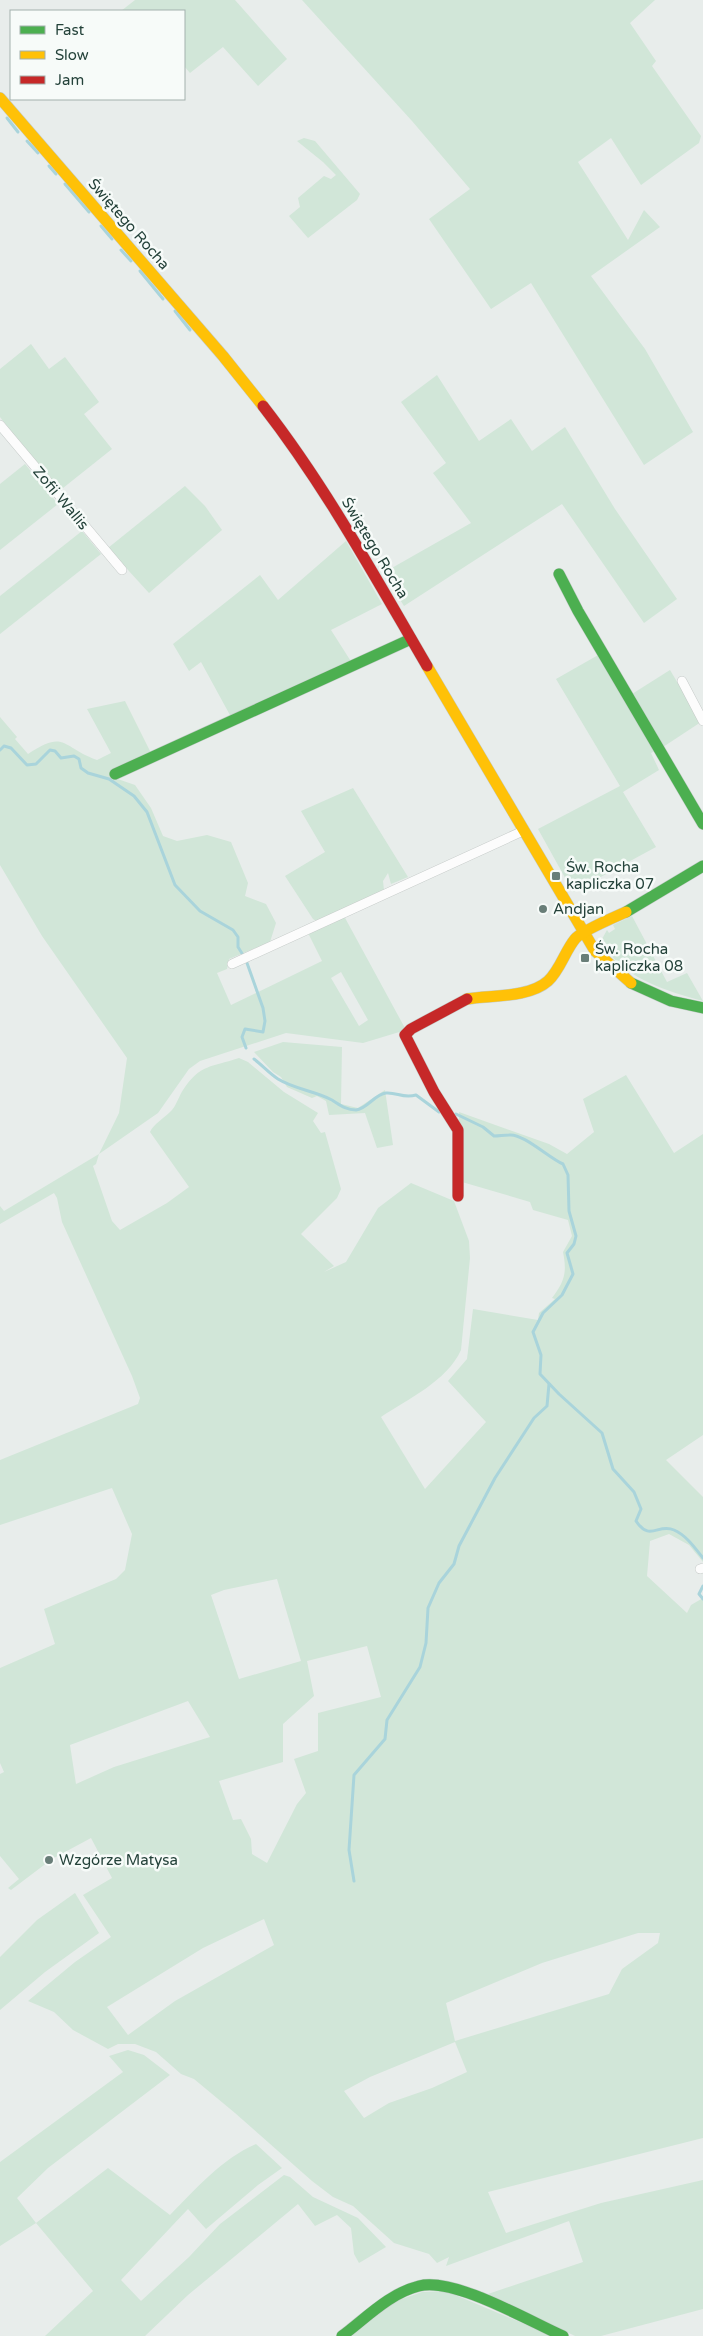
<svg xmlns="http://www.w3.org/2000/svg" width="703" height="2336" viewBox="0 0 703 2336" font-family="'Varela Round',sans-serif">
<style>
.green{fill:#d1e6d8;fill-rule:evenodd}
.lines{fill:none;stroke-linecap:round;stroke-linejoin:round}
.stream{stroke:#a9d4db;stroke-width:3}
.street-casing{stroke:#c5cac8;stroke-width:10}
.fast-casing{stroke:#c3cbc8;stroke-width:12}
.slow-casing{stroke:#c3cbc8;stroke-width:12}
.jam-casing{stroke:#c3cbc8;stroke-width:12}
.street{stroke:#fcfcfc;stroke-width:9}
.fast{stroke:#4caf50;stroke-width:11}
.slow{stroke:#ffc107;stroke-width:11}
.jam{stroke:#c62828;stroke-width:11}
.poi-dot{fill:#697e78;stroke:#f7fbf9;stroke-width:2}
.labels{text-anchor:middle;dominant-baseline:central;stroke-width:5;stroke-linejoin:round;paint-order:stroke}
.street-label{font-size:15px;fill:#24423a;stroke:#f7fbf9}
.poi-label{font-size:15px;fill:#24423a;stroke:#f7fbf9;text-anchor:start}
</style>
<rect width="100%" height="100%" fill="#e8edeb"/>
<g class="green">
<path d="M 135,0 L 235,0 L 287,59 L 258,86 L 223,47 L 190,73 L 184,66 L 184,11 L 121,11 Z"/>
<path d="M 302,0 L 655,0 L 630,23 L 656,61 L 652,66 L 701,136 L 699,143 L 641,185 L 611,138 L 578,162 L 628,240 L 644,210 L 660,227 L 591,276 L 645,349 L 693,432 L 644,465 L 531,283 L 491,309 L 429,219 L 470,189 L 412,121 Z"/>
<path d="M 304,138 L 315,141 L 360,194 L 357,200 L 308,238 L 289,216 L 300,207 L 298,198 L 324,176 L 331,179 L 336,175 L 323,162 L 297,141 Z"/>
<path d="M 31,344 L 49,369 L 65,357 L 99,402 L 84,414 L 112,449 L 58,492 L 0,417 L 0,369 Z"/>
<path d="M 437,375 L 479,441 L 511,419 L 532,451 L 565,427 L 615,509 L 677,599 L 644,623 L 562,504 L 404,606 L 383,573 L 471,523 L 433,473 L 446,463 L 401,402 Z"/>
<path d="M 25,464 L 58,504 L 0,550 L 0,484 Z"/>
<path d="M 185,486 L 205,506 L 222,530 L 149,593 L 108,548 Z"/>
<path d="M 82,531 L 101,554 L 0,634 L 0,596 Z"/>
<path d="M 346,541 L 382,604 L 331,630 L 352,663 L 231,717 L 201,662 L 189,671 L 173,644 L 260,575 L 278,600 Z"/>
<path d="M 600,654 L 655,751 L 651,753 L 659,770 L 623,792 L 656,847 L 573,892 L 538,829 L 620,786 L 556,679 Z"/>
<path d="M 670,670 L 701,722 L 663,747 L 632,694 Z"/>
<path d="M 125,701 L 151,753 L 109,776 L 135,785 L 151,808 L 163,836 L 177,841 L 207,835 L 231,842 L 248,883 L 245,896 L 266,904 L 276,923 L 270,942 L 229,959 L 227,969 L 217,973 L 231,1005 L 322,961 L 308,933 L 344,916 L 406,1030 L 363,1043 L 286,1033 L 200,1061 L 189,1069 L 158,1113 L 99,1154 L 96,1164 L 93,1166 L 112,1221 L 120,1230 L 167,1203 L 189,1187 L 150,1132 C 154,1123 165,1118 172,1110 C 177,1104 179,1096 183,1090 C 200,1064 212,1067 239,1058 L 248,1062 L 284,1092 L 318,1113 L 313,1121 L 321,1133 L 325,1132 L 341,1189 L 337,1198 L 301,1234 L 334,1266 L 324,1272 L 346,1262 L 378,1208 L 411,1183 L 454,1201 L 469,1241 L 470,1258 L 461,1350 C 447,1381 408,1399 381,1417 L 425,1489 L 486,1422 L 448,1381 L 467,1359 L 473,1309 L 538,1320 L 539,1313 L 555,1299 L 552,1298 C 565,1281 567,1272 563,1252 L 572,1236 L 568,1220 L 533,1210 L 530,1202 L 462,1182 L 457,1120 L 459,1119 L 459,1112 L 549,1144 L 567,1154 L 594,1132 L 583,1099 L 626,1075 L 674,1153 L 703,1134 L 703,1435 L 666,1460 L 703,1497 L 703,1562 L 689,1545 L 669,1534 L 650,1541 L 647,1576 L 687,1613 L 691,1605 L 703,1598 L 703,2138 L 488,2192 L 506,2233 L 601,2203 L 703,2180 L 703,2309 L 601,2336 L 575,2336 L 488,2294 L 583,2262 L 569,2221 L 446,2266 L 449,2257 L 437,2263 L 429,2254 L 394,2243 L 353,2206 L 333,2197 L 312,2181 L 235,2113 L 194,2079 L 181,2074 L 156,2052 L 135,2044 L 118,2044 L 108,2049 L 73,2030 L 54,2012 L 28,2001 L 75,1962 L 111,1937 L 83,1895 L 112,1878 L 91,1838 L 52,1859 L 11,1890 L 8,1888 L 19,1879 L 0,1856 L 0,1774 L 4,1772 L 0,1763 L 0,1668 L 55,1644 L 44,1609 L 116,1579 L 125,1570 L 132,1534 L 112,1488 L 0,1525 L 0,1460 L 138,1404 L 140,1398 L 132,1376 L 62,1222 L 57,1198 L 54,1193 L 0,1224 L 0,1206 L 4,1211 L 99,1154 L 119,1113 L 127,1058 L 42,936 L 0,865 L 0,717 L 17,737 L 15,739 L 28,754 C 66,729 61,747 97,760 L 111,753 L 87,709 ZM 341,972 L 368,1020 L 359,1026 L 331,978 ZM 277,1579 L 301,1661 L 239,1679 L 211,1595 L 224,1590 ZM 367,1646 L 381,1697 L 318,1713 L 318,1751 L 294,1759 L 306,1793 L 297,1804 L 267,1863 L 252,1854 L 251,1839 L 241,1819 L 233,1820 L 219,1781 L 283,1762 L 283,1724 L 314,1696 L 307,1661 ZM 188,1701 L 210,1737 L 114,1767 L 76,1784 L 70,1745 ZM 264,1919 L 274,1945 L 175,2001 L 128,2035 L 107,2007 L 203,1948 ZM 638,1933 L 660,1933 L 658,1943 L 622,1969 L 609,1994 L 455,2041 L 446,2003 L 542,1963 ZM 455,2042 L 467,2072 L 432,2088 L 389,2103 L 364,2118 L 344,2091 L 370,2077 Z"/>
<path d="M 353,788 L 408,877 L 391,884 L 388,873 L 383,881 L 384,890 L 318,922 L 313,919 L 285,876 L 325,852 L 301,811 Z"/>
<path d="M 632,916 L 667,982 L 687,973 L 703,1001 C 669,992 615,976 602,939 L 607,930 L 609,933 L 615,929 L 613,925 Z"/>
<path d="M 283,1042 L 342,1047 L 341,1104 L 358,1108 L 385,1090 L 393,1145 L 377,1148 L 365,1113 L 329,1115 L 326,1101 L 317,1096 L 312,1098 L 287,1087 L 281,1077 L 273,1072 L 254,1052 Z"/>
<path d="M 75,1893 L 99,1933 L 45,1972 L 0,2010 L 0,1957 L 37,1920 Z"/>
<path d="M 128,2050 L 144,2055 L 170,2075 L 48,2168 L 17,2198 L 36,2223 L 108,2168 L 170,2215 C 196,2189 221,2159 256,2144 L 282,2168 L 258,2185 L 206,2229 L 188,2209 L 121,2280 L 141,2301 L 189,2257 L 220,2224 L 284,2175 L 290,2177 L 313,2197 L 358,2218 L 386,2247 L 359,2263 L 354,2254 L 351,2228 L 337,2215 L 315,2226 L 298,2204 L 188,2295 L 145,2336 L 45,2336 L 93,2291 L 36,2223 L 0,2246 L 0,2162 L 123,2072 L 109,2056 Z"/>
<path d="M 446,2291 L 553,2336 L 351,2336 L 396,2301 L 422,2292 Z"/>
</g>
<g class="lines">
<g class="stream">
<path d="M 7,118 L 18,132"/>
<path d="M 27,141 L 38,153"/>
<path d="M 49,166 L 56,174"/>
<path d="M 65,184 L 89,212"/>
<path d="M 101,226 L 112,239"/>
<path d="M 121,250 L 131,261"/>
<path d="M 140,271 L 163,299"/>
<path d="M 175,311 L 190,330"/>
<path d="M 0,750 L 4,746 L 11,748 L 27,765 L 36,764 L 50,750 L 55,751 L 61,758 L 74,756 L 79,759 L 81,768 L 88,773 L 109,779 L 134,796 L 147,812 L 175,885 L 200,911 L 233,930 L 238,937 L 238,947 L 243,955"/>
<path d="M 246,1048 L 242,1037 L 245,1029 L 263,1032 L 265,1021 L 263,1008 L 247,963"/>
<path d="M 254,1059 C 262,1065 269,1073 278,1079 C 294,1089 315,1091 332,1100 C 340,1105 346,1110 356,1110 C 367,1109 375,1094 386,1093 C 397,1092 403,1099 416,1095 L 439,1112"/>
<path d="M 456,1114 L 483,1127 L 494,1136 C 499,1136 504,1135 509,1135 C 523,1133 549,1158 563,1164 L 568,1175 L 569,1211 L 576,1236 L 574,1244 L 567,1253 L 573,1274 L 562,1295 L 543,1313 L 533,1332 L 541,1355 L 540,1374 L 559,1394 L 602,1433 L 613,1469 L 634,1492 L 641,1509 L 636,1521 C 650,1542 658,1523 674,1530 C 686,1535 695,1548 703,1558"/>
<path d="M 703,1586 L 699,1594 L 703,1599"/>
<path d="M 354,1881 L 349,1850 L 354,1775 L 385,1739 L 387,1720 L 420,1667 L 426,1643 L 428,1608 L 439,1583 L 454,1564 L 459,1546 L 495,1478 L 534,1418 L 547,1406 L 549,1384"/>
</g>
<defs>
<g id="street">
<path d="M 0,425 L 122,570"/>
<path d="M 682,681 L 703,721"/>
<path d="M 232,964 L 523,831"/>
<path d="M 700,1569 L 703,1568"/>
</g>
<g id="fast">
<path d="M 559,574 L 578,611 L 703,824"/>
<path d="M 115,774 L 411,639"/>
<path d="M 626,912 L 703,866"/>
<path d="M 631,983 L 671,1001 L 703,1008"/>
<path d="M 342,2336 C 366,2318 390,2293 419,2286 C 454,2277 529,2321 563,2336"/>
</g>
<g id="slow">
<path d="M 0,98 L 223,356 L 263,406"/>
<path d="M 427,666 L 595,951 L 631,983"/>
<path d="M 467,999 C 491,995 529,998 548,981 C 560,970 565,951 575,939 C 581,931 615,917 626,912"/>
</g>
<g id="jam">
<path d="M 263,406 C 326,487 375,577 427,666"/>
<path d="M 458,1196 L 458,1130 L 434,1092 L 405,1035 L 411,1029 L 467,999"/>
</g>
</defs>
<use href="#street" class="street-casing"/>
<use href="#fast" class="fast-casing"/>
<use href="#slow" class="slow-casing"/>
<use href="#jam" class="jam-casing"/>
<use href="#street" class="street"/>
<use href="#fast" class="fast"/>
<use href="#slow" class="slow"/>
<use href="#jam" class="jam"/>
</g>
<g class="poi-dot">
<rect x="551" y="871" width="10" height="10" rx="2.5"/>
<circle cx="543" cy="909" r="5"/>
<rect x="580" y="953" width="10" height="10" rx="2.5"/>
<circle cx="49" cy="1860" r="5"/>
</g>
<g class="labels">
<g class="street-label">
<text transform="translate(129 224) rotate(49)">Świętego Rocha</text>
<text transform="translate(61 498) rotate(50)">Zofii Wallis</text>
<text transform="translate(375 548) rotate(59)">Świętego Rocha</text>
</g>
<g class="poi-label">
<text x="566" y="867">Św. Rocha<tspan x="566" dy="17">kapliczka 07</tspan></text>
<text x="553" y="909">Andjan</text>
<text x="595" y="949">Św. Rocha<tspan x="595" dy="17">kapliczka 08</tspan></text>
<text x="59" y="1860">Wzgórze Matysa</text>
</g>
</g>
<rect x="10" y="10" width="175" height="90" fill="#f7fbf9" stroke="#a3b1ad"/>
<rect x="20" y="26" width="25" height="8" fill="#4caf50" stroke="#a3b1ad"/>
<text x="55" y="35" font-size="15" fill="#24423a">Fast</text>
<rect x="20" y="51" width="25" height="8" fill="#ffc107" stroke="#a3b1ad"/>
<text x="55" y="60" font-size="15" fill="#24423a">Slow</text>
<rect x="20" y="76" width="25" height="8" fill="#c62828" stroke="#a3b1ad"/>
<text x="55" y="85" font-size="15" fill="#24423a">Jam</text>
</svg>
